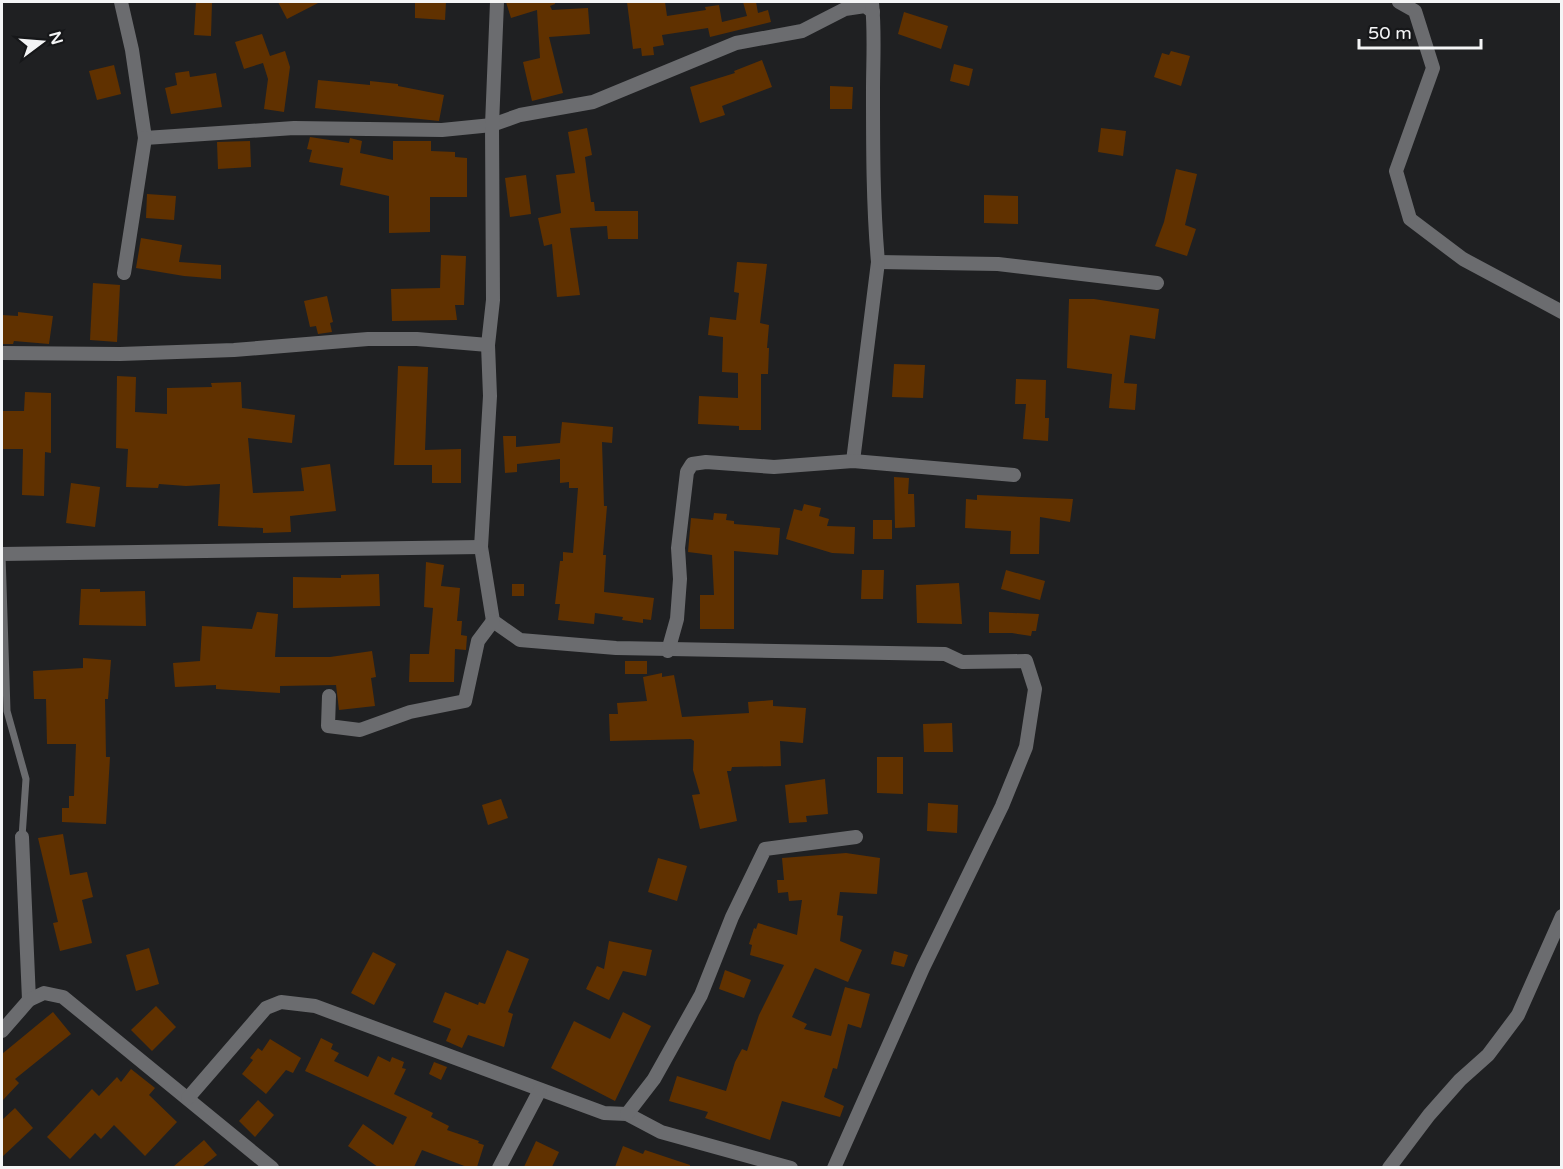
<svg xmlns="http://www.w3.org/2000/svg" width="1563" height="1169" viewBox="0 0 1563 1169" font-family="'Varela Round',sans-serif">
<style>
.building{fill:#603100}
.lines{fill:none;stroke-linecap:round;stroke-linejoin:round}
.service{stroke:#6b6c6f;stroke-width:7}
.minor{stroke:#6b6c6f;stroke-width:14}
</style>
<rect width="100%" height="100%" fill="#1f2022"/>
<g class="building">
<path d="M 196,2 L 212,2 L 211,36 L 194,35 Z"/>
<path d="M 278,2 L 320,2 L 287,19 Z"/>
<path d="M 415,2 L 446,2 L 445,20 L 415,18 Z"/>
<path d="M 506,2 L 555,2 L 555,4 L 550,6 L 552,10 L 588,8 L 590,34 L 549,37 L 563,93 L 532,101 L 523,62 L 540,58 L 537,10 L 511,18 Z"/>
<path d="M 627,2 L 665,2 L 667,16 L 706,10 L 705,7 L 719,5 L 722,22 L 747,16 L 743,2 L 756,2 L 758,13 L 768,10 L 771,22 L 710,37 L 708,28 L 662,35 L 664,45 L 653,47 L 654,55 L 642,56 L 641,48 L 633,49 Z"/>
<path d="M 904,12 L 948,26 L 941,49 L 898,34 Z"/>
<path d="M 262,34 L 270,56 L 285,51 L 290,67 L 284,112 L 264,109 L 268,79 L 263,63 L 244,69 L 235,42 Z"/>
<path d="M 1171,51 L 1190,56 L 1181,86 L 1154,77 L 1162,53 L 1169,55 Z"/>
<path d="M 762,60 L 772,87 L 722,106 L 725,115 L 700,123 L 690,87 L 735,73 L 734,71 Z"/>
<path d="M 954,64 L 973,69 L 969,86 L 950,81 Z"/>
<path d="M 114,65 L 121,94 L 97,100 L 89,71 Z"/>
<path d="M 189,71 L 190,77 L 216,73 L 222,107 L 171,114 L 165,88 L 177,85 L 175,73 Z"/>
<path d="M 318,80 L 370,85 L 370,81 L 398,84 L 398,86 L 444,95 L 439,121 L 315,108 Z"/>
<path d="M 830,86 L 853,87 L 852,109 L 830,109 Z"/>
<path d="M 587,128 L 592,155 L 585,157 L 591,202 L 594,202 L 595,211 L 638,211 L 638,239 L 608,239 L 607,226 L 570,228 L 580,295 L 557,297 L 552,244 L 544,246 L 538,218 L 561,213 L 556,175 L 575,173 L 568,132 Z"/>
<path d="M 1101,128 L 1126,131 L 1123,156 L 1098,152 Z"/>
<path d="M 310,137 L 349,143 L 350,138 L 362,141 L 360,153 L 393,160 L 393,141 L 431,141 L 431,151 L 455,152 L 455,157 L 467,158 L 467,197 L 430,197 L 430,232 L 389,233 L 389,196 L 340,185 L 343,168 L 309,162 L 312,150 L 307,149 Z"/>
<path d="M 250,141 L 251,167 L 218,169 L 217,142 Z"/>
<path d="M 1176,169 L 1197,174 L 1185,225 L 1196,229 L 1187,256 L 1155,246 L 1164,222 Z"/>
<path d="M 526,175 L 531,214 L 510,217 L 505,178 Z"/>
<path d="M 147,194 L 176,196 L 174,220 L 146,218 Z"/>
<path d="M 984,195 L 1018,196 L 1018,224 L 984,223 Z"/>
<path d="M 141,238 L 182,245 L 179,262 L 221,265 L 221,279 L 184,276 L 136,268 Z"/>
<path d="M 441,255 L 466,256 L 464,305 L 455,305 L 457,320 L 392,321 L 391,289 L 440,288 Z"/>
<path d="M 737,262 L 767,264 L 760,323 L 769,325 L 767,348 L 769,348 L 768,374 L 761,374 L 761,430 L 739,430 L 739,426 L 698,424 L 699,396 L 738,398 L 738,373 L 722,372 L 723,337 L 708,335 L 710,317 L 736,320 L 739,293 L 734,292 Z"/>
<path d="M 93,283 L 120,285 L 117,342 L 90,340 Z"/>
<path d="M 327,296 L 333,322 L 330,323 L 332,332 L 318,334 L 316,326 L 310,327 L 304,301 Z"/>
<path d="M 1069,299 L 1094,299 L 1159,309 L 1155,339 L 1130,335 L 1124,383 L 1137,384 L 1135,410 L 1109,408 L 1112,374 L 1067,368 Z"/>
<path d="M 18,312 L 53,316 L 49,344 L 14,341 L 13,344 L 2,344 L 2,315 L 18,316 Z"/>
<path d="M 894,364 L 925,365 L 923,398 L 892,397 Z"/>
<path d="M 398,366 L 428,367 L 425,450 L 461,449 L 461,483 L 432,483 L 432,465 L 394,465 Z"/>
<path d="M 117,376 L 136,377 L 135,412 L 167,414 L 167,388 L 212,387 L 211,383 L 241,382 L 242,408 L 295,415 L 292,443 L 248,438 L 253,493 L 304,491 L 301,468 L 330,464 L 336,511 L 290,516 L 291,532 L 263,533 L 263,528 L 218,526 L 220,484 L 186,486 L 159,484 L 158,488 L 126,487 L 128,449 L 116,448 Z"/>
<path d="M 1016,379 L 1046,380 L 1045,418 L 1049,418 L 1048,441 L 1023,439 L 1026,404 L 1015,404 Z"/>
<path d="M 25,392 L 51,393 L 51,453 L 45,452 L 44,496 L 22,495 L 23,449 L 2,449 L 2,411 L 24,411 Z"/>
<path d="M 562,422 L 613,427 L 612,443 L 602,442 L 604,506 L 607,506 L 603,555 L 606,555 L 604,592 L 654,598 L 651,620 L 643,619 L 643,623 L 622,620 L 623,617 L 595,613 L 594,624 L 558,620 L 560,604 L 555,604 L 560,561 L 563,561 L 563,552 L 573,553 L 578,488 L 569,488 L 569,482 L 560,483 L 560,459 L 517,464 L 517,472 L 505,473 L 503,436 L 516,436 L 516,447 L 560,443 Z"/>
<path d="M 894,477 L 909,478 L 908,494 L 914,494 L 915,527 L 895,528 Z"/>
<path d="M 71,483 L 100,487 L 95,527 L 66,523 Z"/>
<path d="M 977,495 L 1073,499 L 1070,522 L 1040,517 L 1039,554 L 1010,554 L 1011,531 L 965,528 L 966,499 L 977,500 Z"/>
<path d="M 804,504 L 821,508 L 819,516 L 829,519 L 827,526 L 855,527 L 854,554 L 832,553 L 786,539 L 794,509 L 802,511 Z"/>
<path d="M 714,513 L 727,514 L 726,520 L 734,521 L 734,524 L 780,528 L 778,555 L 734,551 L 734,629 L 700,629 L 700,595 L 714,595 L 712,555 L 688,552 L 691,518 L 713,520 Z"/>
<rect x="873" y="520" width="19" height="19"/>
<path d="M 426,562 L 444,565 L 441,586 L 460,588 L 457,621 L 462,621 L 461,635 L 467,636 L 466,650 L 455,649 L 454,682 L 409,682 L 410,654 L 429,654 L 433,608 L 424,607 Z"/>
<path d="M 862,570 L 884,570 L 883,599 L 861,599 Z"/>
<path d="M 1006,570 L 1045,581 L 1040,600 L 1001,589 Z"/>
<path d="M 379,574 L 380,606 L 293,608 L 293,577 L 341,578 L 341,575 Z"/>
<path d="M 959,583 L 962,624 L 917,623 L 916,585 Z"/>
<rect x="512" y="584" width="12" height="12"/>
<path d="M 81,589 L 100,589 L 100,592 L 145,591 L 146,626 L 79,625 Z"/>
<path d="M 257,612 L 278,614 L 275,657 L 330,657 L 372,651 L 376,677 L 371,678 L 375,706 L 339,710 L 336,685 L 280,686 L 280,693 L 216,689 L 216,685 L 175,687 L 173,663 L 200,661 L 202,626 L 252,629 Z"/>
<path d="M 989,612 L 1039,614 L 1036,631 L 1032,631 L 1031,636 L 1012,633 L 989,633 Z"/>
<path d="M 83,658 L 111,660 L 108,699 L 105,699 L 106,757 L 110,757 L 106,824 L 62,822 L 62,808 L 69,808 L 69,796 L 74,796 L 76,744 L 47,744 L 46,699 L 34,699 L 33,671 L 83,668 Z"/>
<rect x="625" y="661" width="22" height="13"/>
<path d="M 662,673 L 662,677 L 674,675 L 682,717 L 749,713 L 748,702 L 773,700 L 773,706 L 806,708 L 803,743 L 780,741 L 781,766 L 732,767 L 731,771 L 727,771 L 737,821 L 700,829 L 692,795 L 700,794 L 693,770 L 694,741 L 691,739 L 610,741 L 609,714 L 618,714 L 617,703 L 647,701 L 643,677 Z"/>
<path d="M 952,723 L 953,752 L 924,752 L 923,724 Z"/>
<path d="M 877,757 L 903,757 L 903,794 L 877,793 Z"/>
<path d="M 825,779 L 828,814 L 806,816 L 807,822 L 789,823 L 785,785 Z"/>
<path d="M 501,799 L 508,818 L 488,825 L 482,805 Z"/>
<path d="M 928,803 L 958,805 L 957,833 L 927,831 Z"/>
<path d="M 63,834 L 70,875 L 87,872 L 93,897 L 82,900 L 92,943 L 60,951 L 53,923 L 58,922 L 38,838 Z"/>
<path d="M 846,853 L 880,858 L 877,894 L 840,892 L 837,915 L 843,916 L 840,941 L 862,950 L 848,982 L 815,968 L 792,1017 L 807,1024 L 804,1029 L 831,1036 L 845,987 L 870,994 L 861,1028 L 848,1024 L 837,1069 L 833,1068 L 824,1097 L 844,1106 L 840,1117 L 782,1101 L 770,1140 L 705,1118 L 708,1112 L 669,1101 L 677,1076 L 726,1091 L 735,1062 L 742,1049 L 747,1051 L 759,1015 L 784,965 L 750,955 L 752,945 L 749,944 L 754,928 L 756,929 L 758,923 L 797,935 L 802,900 L 789,901 L 788,892 L 778,893 L 777,880 L 784,880 L 782,858 Z"/>
<path d="M 658,858 L 687,866 L 677,901 L 648,892 Z"/>
<path d="M 609,941 L 652,950 L 646,976 L 623,971 L 609,1000 L 586,989 L 597,966 L 604,969 Z"/>
<path d="M 149,948 L 159,984 L 136,991 L 126,955 Z"/>
<path d="M 507,950 L 529,959 L 508,1012 L 513,1014 L 504,1047 L 468,1035 L 462,1048 L 446,1041 L 451,1029 L 433,1022 L 445,992 L 478,1005 L 479,1002 L 485,1004 Z"/>
<path d="M 894,951 L 908,955 L 904,967 L 891,964 Z"/>
<path d="M 373,952 L 396,964 L 374,1005 L 351,993 Z"/>
<path d="M 725,970 L 751,980 L 744,998 L 719,989 Z"/>
<path d="M 156,1006 L 176,1027 L 152,1051 L 131,1030 Z"/>
<path d="M 53,1012 L 71,1034 L 15,1079 L 19,1083 L 2,1101 L 2,1054 Z"/>
<path d="M 623,1012 L 651,1026 L 615,1101 L 551,1068 L 574,1021 L 610,1039 Z"/>
<path d="M 321,1038 L 333,1044 L 331,1049 L 339,1053 L 334,1061 L 368,1077 L 378,1056 L 390,1062 L 392,1057 L 404,1062 L 402,1068 L 406,1069 L 394,1094 L 433,1113 L 431,1117 L 449,1126 L 447,1130 L 479,1141 L 478,1143 L 484,1145 L 477,1167 L 467,1167 L 422,1150 L 414,1167 L 378,1167 L 348,1146 L 363,1124 L 393,1145 L 407,1117 L 305,1071 Z"/>
<path d="M 270,1039 L 301,1058 L 293,1073 L 286,1070 L 266,1094 L 242,1074 L 253,1060 L 250,1058 L 258,1048 L 262,1051 Z"/>
<path d="M 434,1062 L 447,1067 L 441,1080 L 429,1074 Z"/>
<path d="M 131,1069 L 155,1088 L 149,1095 L 177,1122 L 145,1156 L 114,1125 L 101,1139 L 95,1133 L 70,1159 L 47,1137 L 92,1089 L 99,1096 L 117,1077 L 121,1082 Z"/>
<path d="M 258,1100 L 274,1115 L 255,1137 L 239,1121 Z"/>
<path d="M 15,1108 L 33,1128 L 2,1157 L 2,1120 Z"/>
<path d="M 204,1140 L 217,1155 L 202,1167 L 173,1167 Z"/>
<path d="M 536,1141 L 559,1152 L 552,1167 L 524,1167 Z"/>
<path d="M 623,1146 L 643,1154 L 645,1150 L 690,1165 L 690,1167 L 615,1167 Z"/>
</g>
<g class="lines">
<path class="service" d="M 2,554 L 7,711 L 26,779 L 22,837"/>
<g class="minor">
<path d="M 121,2 L 132,50 L 145,138 L 294,128 L 442,130 L 492,125 L 520,115 L 593,102 L 736,43 L 802,31 L 845,9 L 865,6 L 873,12"/>
<path d="M 497,2 L 492,125 L 493,300 L 488,345 L 490,396 L 481,547 L 493,621 L 520,640 L 616,648 L 945,654 L 962,662 L 1026,661 L 1035,689 L 1026,747 L 1002,806 L 923,968 L 834,1168"/>
<path d="M 1399,2 L 1415,11 L 1433,68 L 1396,171 L 1410,219 L 1463,259 L 1562,312"/>
<path d="M 878,262 L 998,264 L 1157,283"/>
<path d="M 124,273 L 145,138"/>
<path d="M 2,353 L 120,354 L 234,350 L 368,339 L 417,339 L 488,345"/>
<path d="M 853,461 L 878,262 C 873,206 873,148 873,91 C 873,61 875,33 872,3"/>
<path d="M 2,554 L 481,547"/>
<path d="M 668,651 L 677,619 L 680,579 L 678,548 L 687,472 L 692,464 L 706,462 L 774,467 L 853,461 L 1014,475"/>
<path d="M 329,696 L 328,726 L 360,730 L 410,712 L 465,701 L 478,641 L 493,621"/>
<path d="M 22,837 L 29,1000"/>
<path d="M 2,1031 L 29,1000 L 44,993 L 63,997 L 272,1168"/>
<path d="M 188,1098 L 266,1008 L 281,1002 L 315,1006 L 604,1113 L 627,1114 L 661,1132 L 791,1168"/>
<path d="M 627,1114 L 654,1079 L 701,995 L 732,917 L 765,849 L 856,837"/>
<path d="M 499,1168 L 540,1090"/>
<path d="M 1389,1168 L 1429,1115 L 1460,1080 L 1488,1055 L 1518,1015 L 1562,916"/>
</g>
</g>
<rect width="1563" height="1169" fill="none" stroke="#f4f5f6" stroke-width="6"/>
<g transform="translate(42 42) rotate(74)" stroke="#161719" stroke-width="4.5" paint-order="stroke">
<path d="M0-4.5L10 22L0 15L-10 22Z" fill="#f4f5f6"/>
<text y="-9" font-size="16" font-weight="bold" text-anchor="middle" fill="#f4f5f6">N</text>
</g>
<path d="M1359 39v9h122v-9" fill="none" stroke="#f4f5f6" stroke-width="3"/>
<text x="1368" y="39" font-size="18" fill="#f4f5f6" stroke="#161719" stroke-width="4.5" paint-order="stroke">50 m</text>
</svg>
